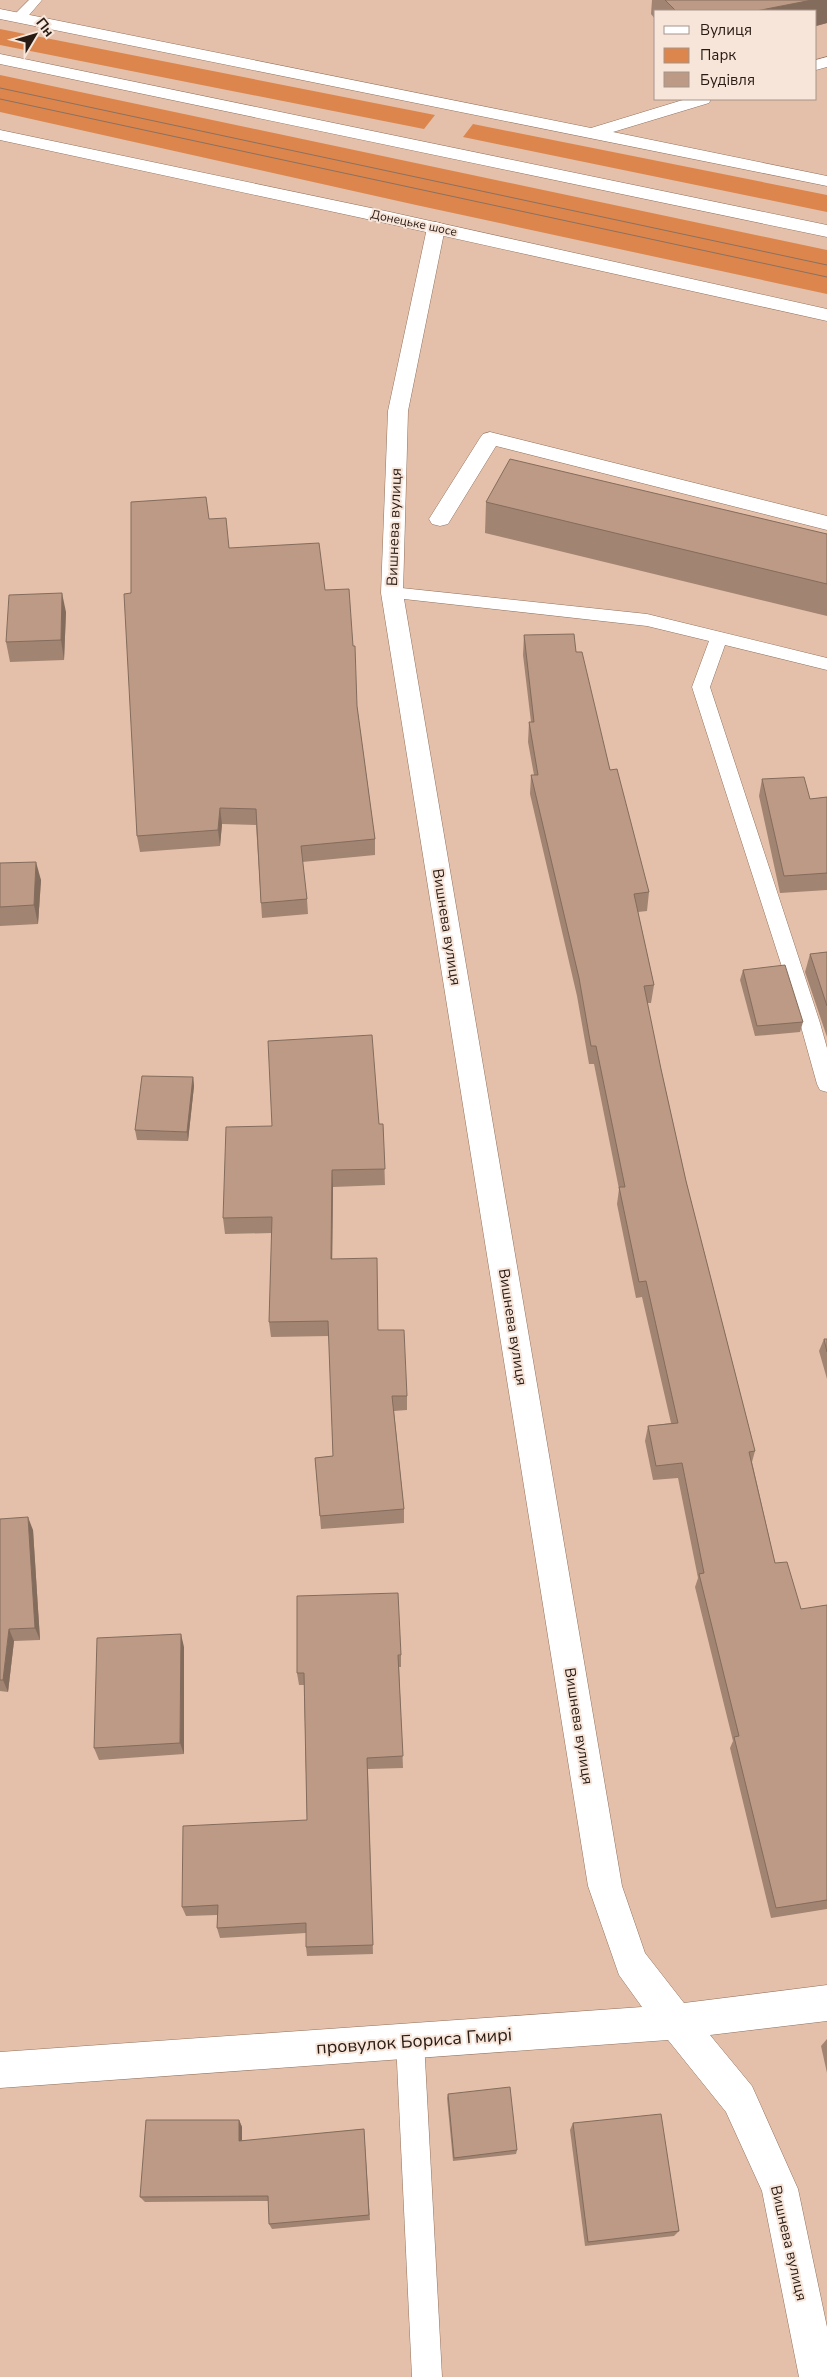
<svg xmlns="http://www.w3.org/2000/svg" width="827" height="2377" viewBox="0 0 827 2377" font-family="'Nunito Sans',sans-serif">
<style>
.green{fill:#dc864d}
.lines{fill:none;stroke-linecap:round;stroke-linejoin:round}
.service-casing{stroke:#92725e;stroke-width:1}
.minor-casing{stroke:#92725e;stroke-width:1}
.trunk-casing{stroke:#92725e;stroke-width:1}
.service{fill:#fff;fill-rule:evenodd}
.minor{fill:#fff;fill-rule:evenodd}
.trunk{fill:#fff;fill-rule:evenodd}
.tram{stroke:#8a7162;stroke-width:1}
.wall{fill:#a28472}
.shaded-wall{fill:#846c5d}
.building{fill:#bc9a85;stroke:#846c5d}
.labels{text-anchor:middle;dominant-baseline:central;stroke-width:4;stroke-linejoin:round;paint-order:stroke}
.far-street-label{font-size:12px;fill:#281b13;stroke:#f8e5da}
.street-label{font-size:15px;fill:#281b13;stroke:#f8e5da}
.near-street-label{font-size:18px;fill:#281b13;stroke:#f8e5da}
</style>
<rect width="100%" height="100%" fill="#e4c0aa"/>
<g class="green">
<path d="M 0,29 L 435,115 L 424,129 L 0,45 Z"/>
<path d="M 0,75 L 827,250 L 827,294 L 416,205 L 0,112 Z"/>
<path d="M 473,124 L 827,195 L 827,212 L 463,137 Z"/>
</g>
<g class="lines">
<defs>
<g id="service">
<path d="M 29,0 L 42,0 L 24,21 L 14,21 L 13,18 L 14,15 Z"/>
<path d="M 392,587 L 647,614 L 827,658 L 827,670 L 725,645 L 710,687 L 820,1023 L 827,1048 L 827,1092 L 820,1090 L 817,1084 L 800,1023 L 692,687 L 709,641 L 647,626 L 386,597 L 384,593 L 386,589 Z"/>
<path d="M 410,2027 L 420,2031 L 424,2041 L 442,2377 L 412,2377 L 396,2041 L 400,2031 Z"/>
</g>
<g id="minor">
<path d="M 0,9 L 591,128 L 686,99 L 711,99 L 709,103 L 613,132 L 827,176 L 827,186 L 0,19 Z"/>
<path d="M 827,57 L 827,67 L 816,70 L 816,60 Z"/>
<path d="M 436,222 L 443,224 L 445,228 L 408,411 L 403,593 L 622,1886 L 645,1953 L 684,2003 L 827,1985 L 827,2021 L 710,2035 L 752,2086 L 798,2189 L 827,2327 L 827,2377 L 799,2377 L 762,2191 L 726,2112 L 668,2040 L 0,2088 L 0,2052 L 642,2007 L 619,1975 L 588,1886 L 381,593 L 388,411 L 427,228 L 429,224 Z"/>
<path d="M 490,432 L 827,516 L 827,530 L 496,446 L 448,524 L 440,526 L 432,524 L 429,519 L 480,438 L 483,434 Z"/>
</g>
<g id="trunk">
<path d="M 0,54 L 827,225 L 827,237 L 0,64 Z"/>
<path d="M 0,130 L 390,212 L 827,309 L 827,321 L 390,224 L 0,140 Z"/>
</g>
</defs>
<use href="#service" class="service-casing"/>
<use href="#minor" class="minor-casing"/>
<use href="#trunk" class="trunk-casing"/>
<use href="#service" class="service"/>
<use href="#minor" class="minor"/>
<use href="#trunk" class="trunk"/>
<g class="tram">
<path d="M 0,88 L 827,265"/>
<path d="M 0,99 L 827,277"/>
</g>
</g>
<g class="wall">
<path d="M 652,0 L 827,0 L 827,23 L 816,26 L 816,11 L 656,11 L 656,20 L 651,14 Z"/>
<path d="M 486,502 L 827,534 L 827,616 L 485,533 Z"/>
<path d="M 209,519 L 229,548 L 325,590 L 357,706 L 375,839 L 375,855 L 302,862 L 307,899 L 308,914 L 262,918 L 256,825 L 222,824 L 220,846 L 140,852 L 137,836 L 131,593 Z"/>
<path d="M 66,612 L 64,660 L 10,662 L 6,642 Z"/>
<path d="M 524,635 L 576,652 L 610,770 L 649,892 L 647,911 L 638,912 L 654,985 L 651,1003 L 647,1003 L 661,1069 L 686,1181 L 755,1451 L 752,1462 L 775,1563 L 801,1609 L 827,1605 L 827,1909 L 771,1918 L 730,1748 L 733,1741 L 695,1587 L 698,1578 L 678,1478 L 653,1480 L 645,1441 L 648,1426 L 671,1423 L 642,1297 L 636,1298 L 617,1204 L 619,1189 L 594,1064 L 589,1064 L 577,996 L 530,794 L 531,775 L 534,775 L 528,742 L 529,722 L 531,722 L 523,655 Z"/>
<path d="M 762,779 L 810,799 L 827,797 L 827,890 L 780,893 L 759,796 Z"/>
<path d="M 0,863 L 41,880 L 38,924 L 0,926 Z"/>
<path d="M 827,952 L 827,1037 L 805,972 L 810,954 Z"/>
<path d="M 743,970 L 803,1022 L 800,1032 L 755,1036 L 740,980 Z"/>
<path d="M 193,1077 L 194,1086 L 188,1141 L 137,1140 L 135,1130 Z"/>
<path d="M 379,1124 L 383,1124 L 385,1185 L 333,1187 L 332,1259 L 378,1330 L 407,1396 L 407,1410 L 394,1411 L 404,1509 L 404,1523 L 321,1529 L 315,1458 L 333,1456 L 329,1336 L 271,1337 L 269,1322 L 272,1233 L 225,1234 L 223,1218 Z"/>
<path d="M 824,1339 L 827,1339 L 827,1379 L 819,1351 Z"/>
<path d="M 0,1519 L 33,1530 L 40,1640 L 14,1641 L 8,1692 L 0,1691 Z"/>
<path d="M 184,1647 L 184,1754 L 99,1760 L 94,1748 Z"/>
<path d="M 401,1655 L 401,1667 L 399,1667 L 403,1768 L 368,1769 L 373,1954 L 307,1956 L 306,1947 L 306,1933 L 220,1938 L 217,1928 L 217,1915 L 186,1916 L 182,1907 L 307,1820 L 304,1685 L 299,1685 L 297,1673 Z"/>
<path d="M 827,2039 L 827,2073 L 821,2046 Z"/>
<path d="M 448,2094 L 517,2150 L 516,2154 L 453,2161 L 447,2098 Z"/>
<path d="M 239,2120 L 242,2127 L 242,2141 L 364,2129 L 370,2220 L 272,2229 L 269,2224 L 268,2201 L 145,2202 L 140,2197 Z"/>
<path d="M 573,2123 L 679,2231 L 674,2236 L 585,2246 L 570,2130 Z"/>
</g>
<g class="shaded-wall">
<path d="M 812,0 L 827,0 L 827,23 L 816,26 L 816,11 L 756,11 Z"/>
<path d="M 62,593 L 66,612 L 64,660 L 61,640 Z"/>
<path d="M 220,808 L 222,824 L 220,846 L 218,830 Z"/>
<path d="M 36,862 L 41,880 L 38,924 L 34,905 Z"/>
<path d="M 193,1077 L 194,1086 L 188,1141 L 187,1132 Z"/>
<path d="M 332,1170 L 333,1187 L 332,1275 L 331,1259 Z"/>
<path d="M 28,1517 L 33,1530 L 40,1640 L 35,1628 Z"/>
<path d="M 9,1629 L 14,1641 L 8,1692 L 3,1680 Z"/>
<path d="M 181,1634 L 184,1647 L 184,1754 L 180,1743 Z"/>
<path d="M 239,2120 L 242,2127 L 242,2147 L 239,2141 Z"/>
</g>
<g class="building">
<path d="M 665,0 L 812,0 L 756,11 L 676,11 Z"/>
<path d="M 510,459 L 827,534 L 827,584 L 486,502 Z"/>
<path d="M 206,497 L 209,519 L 226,518 L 229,548 L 319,543 L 325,590 L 349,589 L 353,646 L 355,646 L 357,706 L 375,839 L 301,846 L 307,899 L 261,903 L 256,809 L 220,808 L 218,830 L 137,836 L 124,594 L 131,593 L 131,502 Z"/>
<path d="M 62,593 L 61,640 L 6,642 L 9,595 Z"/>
<path d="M 574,634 L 576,652 L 582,652 L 610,770 L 617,769 L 649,892 L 634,894 L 654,985 L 644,986 L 661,1069 L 686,1181 L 755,1451 L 749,1452 L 775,1563 L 787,1562 L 801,1609 L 827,1605 L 827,1900 L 776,1908 L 734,1737 L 739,1736 L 699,1574 L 704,1573 L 682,1463 L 656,1466 L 648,1426 L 678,1423 L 646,1281 L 639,1282 L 619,1187 L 625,1187 L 596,1046 L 591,1046 L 579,978 L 531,775 L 538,775 L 529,722 L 534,722 L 524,635 Z"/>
<path d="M 804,777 L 810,799 L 827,797 L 827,873 L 784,876 L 762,779 Z"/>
<path d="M 36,862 L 34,905 L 0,907 L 0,863 Z"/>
<path d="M 827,952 L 827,1006 L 810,954 Z"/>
<path d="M 785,965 L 803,1022 L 757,1026 L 743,970 Z"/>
<path d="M 372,1035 L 379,1124 L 383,1124 L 385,1169 L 332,1170 L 331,1259 L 377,1258 L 378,1330 L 404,1330 L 407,1396 L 392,1396 L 404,1509 L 320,1516 L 315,1458 L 333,1456 L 328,1321 L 269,1322 L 272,1217 L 223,1218 L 226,1127 L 272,1126 L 268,1041 Z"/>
<path d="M 142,1076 L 193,1077 L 187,1132 L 135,1130 Z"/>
<path d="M 824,1339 L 827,1339 L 827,1352 Z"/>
<path d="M 28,1517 L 35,1628 L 9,1629 L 3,1680 L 0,1680 L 0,1519 Z"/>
<path d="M 398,1593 L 401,1655 L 398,1655 L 403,1756 L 367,1758 L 373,1945 L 306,1947 L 306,1923 L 217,1928 L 218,1905 L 182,1907 L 183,1826 L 307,1820 L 304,1673 L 297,1673 L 297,1596 Z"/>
<path d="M 181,1634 L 180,1743 L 94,1748 L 97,1638 Z"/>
<path d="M 510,2087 L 517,2150 L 454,2158 L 448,2094 Z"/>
<path d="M 661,2114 L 679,2231 L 588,2242 L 573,2123 Z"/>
<path d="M 146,2120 L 239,2120 L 239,2141 L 364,2129 L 369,2215 L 269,2224 L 268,2196 L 140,2197 Z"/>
</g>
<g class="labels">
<g class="far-street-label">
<text transform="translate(414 223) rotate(12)">Донецьке шосе</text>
</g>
<g class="street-label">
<text transform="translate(394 527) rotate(-88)">Вишнева вулиця</text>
<text transform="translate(447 927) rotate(81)">Вишнева вулиця</text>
<text transform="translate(513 1327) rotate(81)">Вишнева вулиця</text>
<text transform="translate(579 1726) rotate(81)">Вишнева вулиця</text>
<text transform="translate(789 2243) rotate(77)">Вишнева вулиця</text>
</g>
<g class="near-street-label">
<text transform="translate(414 2041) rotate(-4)">провулок Бориса Гмирі</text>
</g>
</g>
<rect x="654" y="10" width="162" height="90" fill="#f8e5da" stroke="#a5948a"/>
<rect x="664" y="26" width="25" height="8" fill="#ffffff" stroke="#a5948a"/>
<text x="700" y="35" font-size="15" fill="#281b13">Вулиця</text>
<rect x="664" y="48" width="25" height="15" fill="#dc864d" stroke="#a5948a"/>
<text x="700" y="60" font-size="15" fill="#281b13">Парк</text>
<rect x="664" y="72" width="25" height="15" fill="#bc9a85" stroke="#a5948a"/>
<text x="700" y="85" font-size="15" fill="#281b13">Будівля</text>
<g transform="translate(35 35) rotate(52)" stroke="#f8e5da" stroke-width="4" paint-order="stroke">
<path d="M0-4L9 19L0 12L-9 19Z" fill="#281b13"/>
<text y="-8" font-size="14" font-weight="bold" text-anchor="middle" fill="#281b13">Пн</text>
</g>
</svg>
